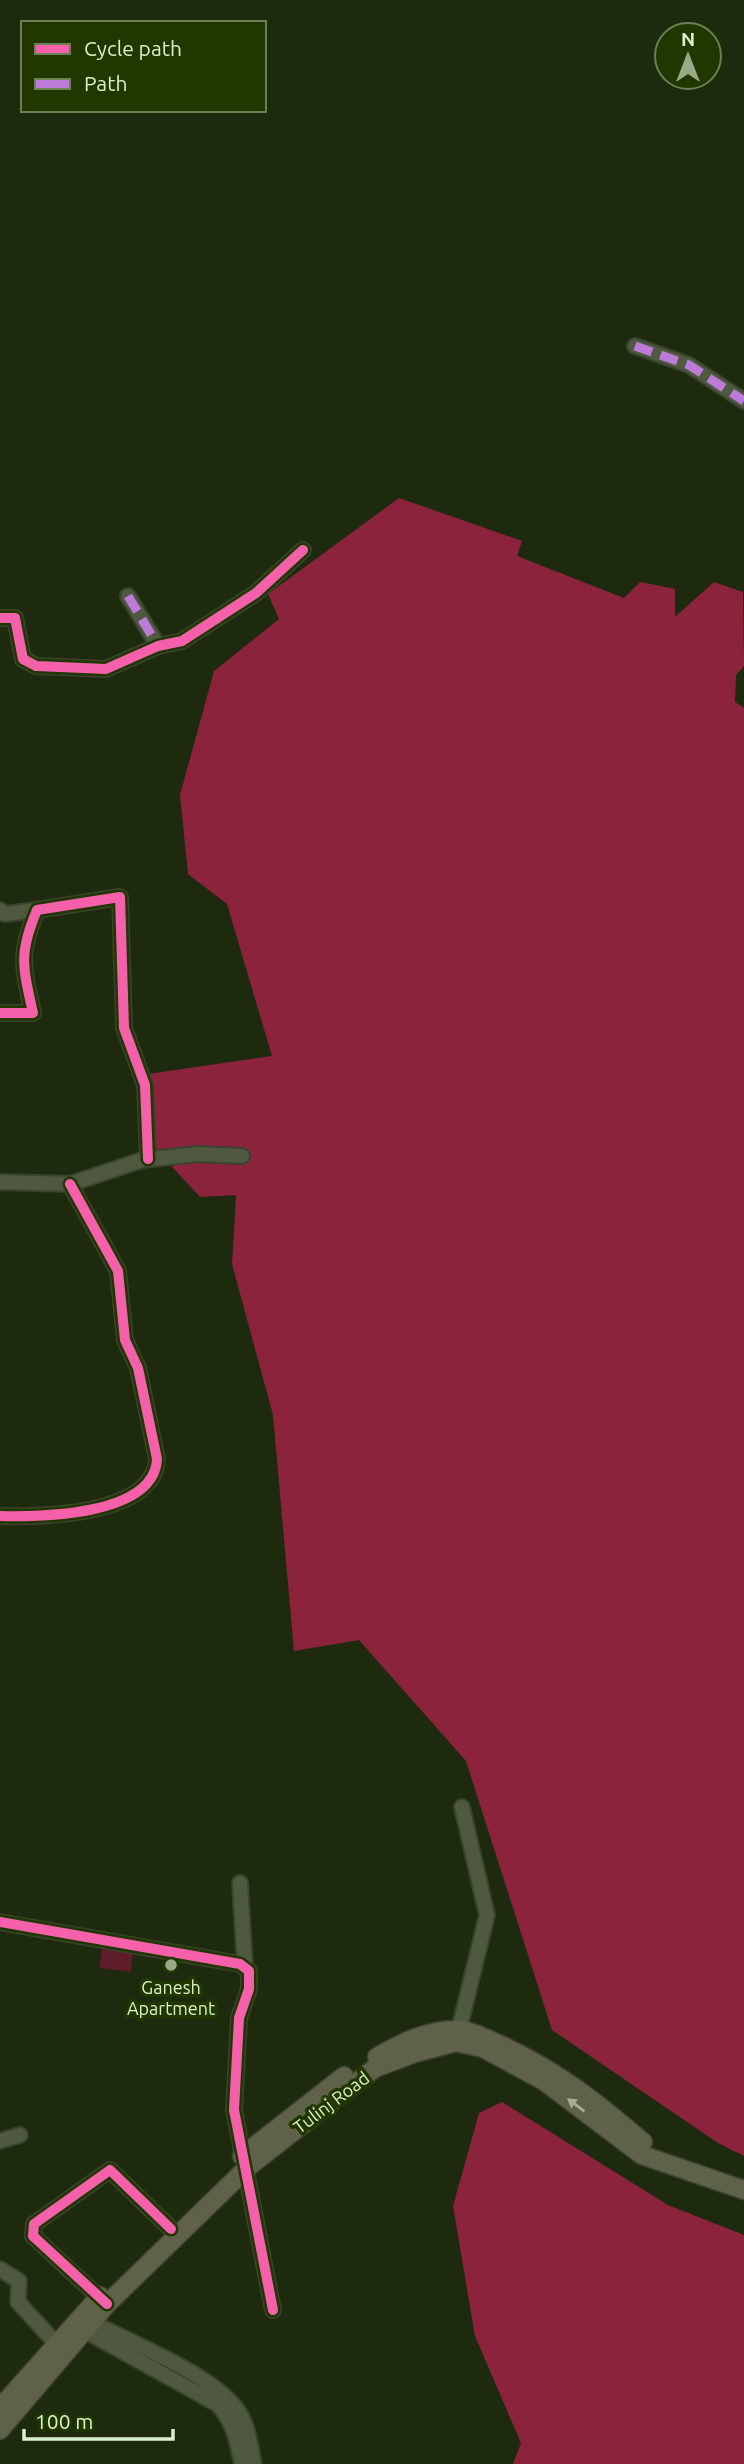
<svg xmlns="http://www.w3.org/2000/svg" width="744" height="2464" viewBox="0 0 744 2464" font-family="Ubuntu,sans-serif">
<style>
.green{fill:#5f1c2a}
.forest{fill:#8c233d}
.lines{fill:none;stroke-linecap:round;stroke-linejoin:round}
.minor-casing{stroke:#39432e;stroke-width:18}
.major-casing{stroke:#39432e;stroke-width:21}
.minor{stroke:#4e5940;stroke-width:14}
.major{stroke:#5f6249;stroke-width:18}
.quiet{stroke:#bd7bd9;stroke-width:9;stroke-dasharray:18 9;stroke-linecap:butt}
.cycleway-casing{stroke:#213700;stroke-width:15}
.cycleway{stroke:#f560ab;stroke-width:10}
.oneway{fill:#a4b090}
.poi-dot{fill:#9aaa88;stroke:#213700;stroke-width:2.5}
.labels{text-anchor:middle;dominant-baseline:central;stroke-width:7;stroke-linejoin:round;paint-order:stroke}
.poi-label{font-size:18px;fill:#dcefcb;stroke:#213700}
.street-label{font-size:18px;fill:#dcefcb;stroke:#213700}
</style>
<rect width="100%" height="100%" fill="#1e2a0d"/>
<path class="green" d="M 103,1944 L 133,1951 L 131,1972 L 99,1968 Z"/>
<g class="forest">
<path d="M 399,498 L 522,541 L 517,556 L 624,598 L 640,582 L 675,589 L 675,617 L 714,582 L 743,592 L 744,666 L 736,675 L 735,702 L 744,708 L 744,2156 L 718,2143 L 552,2030 L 466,1761 L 359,1640 L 294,1651 L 273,1415 L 232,1264 L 236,1195 L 200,1197 L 154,1147 L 148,1074 L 272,1056 L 227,904 L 188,874 L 180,795 L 214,671 L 279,619 L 268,594 Z"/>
<path d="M 502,2102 L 668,2205 L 744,2235 L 744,2464 L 513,2464 L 521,2443 L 475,2336 L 453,2206 L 479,2113 Z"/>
</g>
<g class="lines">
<defs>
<g id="minor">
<path d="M 635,346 L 689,365 L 744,401"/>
<path d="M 128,596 L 158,646"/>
<path d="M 0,618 L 15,618 L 23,659 L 36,666 L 106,669 L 158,646 L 182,641 L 256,593 L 303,550"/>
<path d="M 0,910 L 5,914 L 37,910"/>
<path d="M 0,1013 L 33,1013 C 23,967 18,955 37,910 L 120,897 L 124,1028 L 145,1085 L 148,1159"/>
<path d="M 0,1182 L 70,1184 L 142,1160 L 198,1154 L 242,1156"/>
<path d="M 0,1516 C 41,1517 154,1516 157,1459 L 138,1368 L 125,1340 L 118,1271 L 70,1184"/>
<path d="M 240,1883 L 245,1967"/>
<path d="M 0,1922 L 240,1964 L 249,1971 L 249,1989 L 239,2018 L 234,2110 L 273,2310"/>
<path d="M 457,2038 L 487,1915 L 462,1807"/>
<path d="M 0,2141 L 20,2135"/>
<path d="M 0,2269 L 19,2281 L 18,2302 L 64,2352"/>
<path d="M 105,2303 L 33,2236 L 34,2224 L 110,2170 L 171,2229"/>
<path d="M 85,2319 C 125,2340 209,2373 235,2407 C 248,2422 250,2445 254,2464"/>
<path d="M 78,2327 L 217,2404 C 234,2421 237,2441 242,2464"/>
</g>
<g id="major">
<path d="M 377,2057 C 401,2043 429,2029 458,2030 C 473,2031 489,2040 503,2046 C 560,2073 595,2101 643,2142"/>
<path d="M 242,2156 L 344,2076"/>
<path d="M 0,2408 L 100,2296"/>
<path d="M 0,2430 L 107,2304 L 248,2167 L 375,2068 L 415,2053 L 456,2042 L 483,2048 L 544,2081 L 642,2155 L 744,2190"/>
</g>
</defs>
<use href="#minor" class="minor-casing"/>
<use href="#major" class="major-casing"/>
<use href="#minor" class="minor"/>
<use href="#major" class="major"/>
<g class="quiet">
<path d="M 635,346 L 689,365 L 744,401"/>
<path d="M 128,596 L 158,646"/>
</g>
<defs>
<g id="cycleway">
<path d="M 0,618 L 15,618 L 23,659 L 36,666 L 106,669 L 158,646 L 182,641 L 256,593 L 303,550"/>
<path d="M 0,1013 L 33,1013 C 23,967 18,955 37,910 L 120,897 L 124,1028 L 145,1085 L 148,1159"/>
<path d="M 0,1516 C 41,1517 154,1516 157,1459 L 138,1368 L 125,1340 L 118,1271 L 70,1184"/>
<path d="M 0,1922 L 240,1964 L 249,1971 L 249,1989 L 239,2018 L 234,2110 L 273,2310"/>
<path d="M 107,2304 L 33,2236 L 34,2224 L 110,2170 L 171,2229"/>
</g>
</defs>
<use href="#cycleway" class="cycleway-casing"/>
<use href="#cycleway" class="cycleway"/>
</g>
<defs><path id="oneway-solid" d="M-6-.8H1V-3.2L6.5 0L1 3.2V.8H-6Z" transform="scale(1.75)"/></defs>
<use class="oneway" href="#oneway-solid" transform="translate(576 2105) rotate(-143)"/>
<circle class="poi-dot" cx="171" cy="1965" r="7"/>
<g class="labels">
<g class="poi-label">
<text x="171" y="1987">Ganesh<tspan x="171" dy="21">Apartment</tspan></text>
</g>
<g class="street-label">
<text transform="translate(331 2102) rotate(-37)">Tulinj Road</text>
</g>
</g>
<rect x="21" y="21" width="245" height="91" fill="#213700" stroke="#6c8151" stroke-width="2"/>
<rect x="35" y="44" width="35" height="10" fill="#f560ab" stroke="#6c8151" stroke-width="2"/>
<text x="84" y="56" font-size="21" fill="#dcefcb">Cycle path</text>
<rect x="35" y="79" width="35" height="10" fill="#bd7bd9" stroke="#6c8151" stroke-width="2"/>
<text x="84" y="91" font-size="21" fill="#dcefcb">Path</text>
<g transform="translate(688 56)"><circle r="33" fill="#213700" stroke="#6c8151" stroke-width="2"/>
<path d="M0-5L12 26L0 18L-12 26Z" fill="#9aaa88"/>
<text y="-10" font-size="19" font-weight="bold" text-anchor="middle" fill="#dcefcb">N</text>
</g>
<path d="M24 2429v10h149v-10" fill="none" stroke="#dcefcb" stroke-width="3.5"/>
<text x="35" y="2429" font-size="21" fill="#dcefcb" stroke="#213700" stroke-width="5" paint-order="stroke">100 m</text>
</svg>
